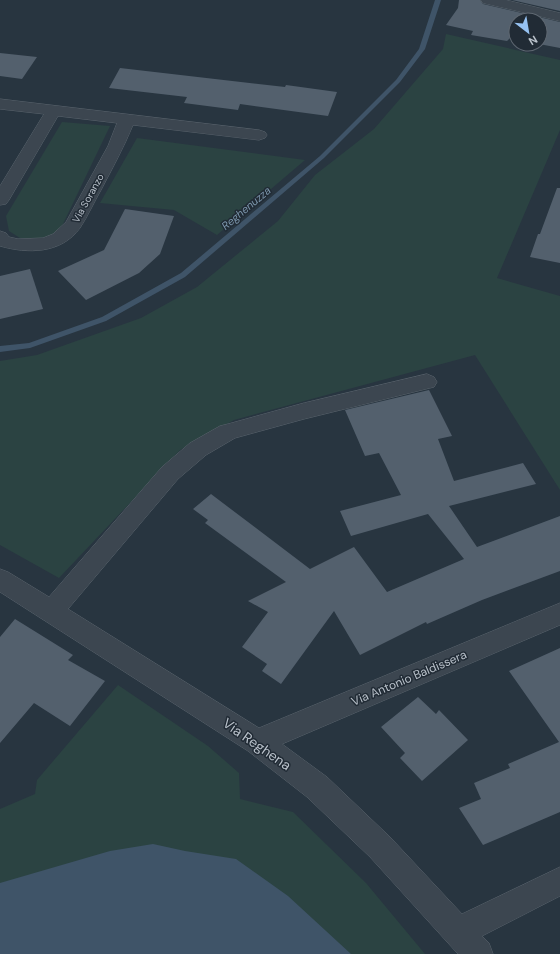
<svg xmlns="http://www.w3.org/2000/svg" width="560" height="954" viewBox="0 0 560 954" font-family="'DM Sans',sans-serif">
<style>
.green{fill:#2b4342}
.water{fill:#3f5468}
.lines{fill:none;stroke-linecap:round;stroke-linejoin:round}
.stream{fill:#3f5468;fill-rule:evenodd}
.building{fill:#53606d}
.minor-casing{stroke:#5a646d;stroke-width:1}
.minor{fill:#3c4650;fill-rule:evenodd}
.labels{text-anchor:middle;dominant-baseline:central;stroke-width:3;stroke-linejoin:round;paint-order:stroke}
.far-street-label{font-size:10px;fill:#b9c1ca;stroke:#212b35}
.far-water-label{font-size:11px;font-style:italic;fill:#7b95ab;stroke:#212b35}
.street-label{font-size:12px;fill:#b9c1ca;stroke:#212b35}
.near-street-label{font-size:14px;fill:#b9c1ca;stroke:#212b35}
</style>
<rect width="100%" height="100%" fill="#283540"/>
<g class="green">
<path d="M 446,34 L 560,60 L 560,130 L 497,278 L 560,296 L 560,490 L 475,355 L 234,420 L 180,450 L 59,578 L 0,545 L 0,361 L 37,355 L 141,318 L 197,287 L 278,221 L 315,175 L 374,129 L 443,49 Z"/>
<path d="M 62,122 L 110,126 L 63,224 L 54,235 L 36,239 L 20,238 L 9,231 L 6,216 Z"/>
<path d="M 137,138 L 305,160 L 217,235 L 174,210 L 100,203 Z"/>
<path d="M 118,685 L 208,746 L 239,773 L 240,799 L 293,812 L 366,883 L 425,954 L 0,954 L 0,809 L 35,794 L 37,780 Z"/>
</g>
<path class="water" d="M 153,844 L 185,851 L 236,859 L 288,896 L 351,954 L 0,954 L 0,883 L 110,851 Z"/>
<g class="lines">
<path class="stream" d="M 435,0 L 441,0 L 425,49 L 400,82 L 324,158 L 185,277 L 106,321 L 30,348 L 0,352 L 0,346 L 29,343 L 102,317 L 181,273 L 320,156 L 396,80 L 419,49 Z"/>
</g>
<g class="building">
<path d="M 459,0 L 480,0 L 483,4 L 560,22 L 560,48 L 539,44 L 540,20 L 516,20 L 516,39 L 510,38 L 507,41 L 471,35 L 473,31 L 446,25 L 458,8 Z"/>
<path d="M 512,0 L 560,0 L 560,11 Z"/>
<path d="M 0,53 L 37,57 L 22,79 L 0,76 Z"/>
<path d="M 120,68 L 285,87 L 286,85 L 337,92 L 328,116 L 240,104 L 238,110 L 184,103 L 187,97 L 109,88 Z"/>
<path d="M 557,188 L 560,188 L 560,263 L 530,257 L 538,234 L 540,234 Z"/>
<path d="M 125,209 L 174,216 L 160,254 L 139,273 L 86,300 L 58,271 L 104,250 Z"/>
<path d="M 30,269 L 43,309 L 0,319 L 0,276 Z"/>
<path d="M 429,390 L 452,436 L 438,439 L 454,481 L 523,463 L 536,484 L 449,506 L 477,547 L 560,516 L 560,571 L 482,600 L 427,624 L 426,622 L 360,655 L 334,611 L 281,684 L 262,671 L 267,664 L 242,647 L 268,612 L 248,601 L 286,582 L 205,523 L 208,520 L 193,509 L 211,494 L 310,569 L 354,547 L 387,592 L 464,559 L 428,514 L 351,536 L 340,511 L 401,495 L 379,453 L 365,456 L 345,410 Z"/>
<path d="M 15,619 L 73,655 L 68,660 L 105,681 L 70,726 L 34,703 L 0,743 L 0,637 Z"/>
<path d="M 560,648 L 560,812 L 483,845 L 459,808 L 481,799 L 474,783 L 510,768 L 508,764 L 559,742 L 509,671 Z"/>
<path d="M 418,697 L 436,714 L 439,710 L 468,740 L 422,781 L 400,758 L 405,753 L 381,727 Z"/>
</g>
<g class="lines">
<defs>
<g id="minor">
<path d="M 481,0 L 506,0 L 560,13 L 560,21 L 483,3 Z"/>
<path d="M 0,99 L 259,130 L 265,132 L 267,135 L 265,138 L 259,140 L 133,125 C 124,147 112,169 101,190 C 94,202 88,216 80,228 C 61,254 28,254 0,246 L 0,231 L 6,233 L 9,237 L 18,239 L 43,238 L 53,234 L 66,222 L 108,146 L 117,123 L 58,116 L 9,200 L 6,204 L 0,205 L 0,186 L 44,114 L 0,109 Z"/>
<path d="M 427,374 L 434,377 L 437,382 L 434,387 L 304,419 L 235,438 L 206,455 L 178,479 L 68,609 L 259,728 L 560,603 L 560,625 L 282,744 L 327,777 L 390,837 L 462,914 L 560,867 L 560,896 L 482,936 L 489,943 L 493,954 L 458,954 L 370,857 L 307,797 L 248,751 L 0,592 L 0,569 L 8,572 L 49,597 L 162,467 L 190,443 L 220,426 L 228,424 L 304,403 Z"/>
</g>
</defs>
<use href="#minor" class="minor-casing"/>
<use href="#minor" class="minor"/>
</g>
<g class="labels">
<g class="far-street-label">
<text transform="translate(88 198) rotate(-61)">Via Soranzo</text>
</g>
<g class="far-water-label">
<text transform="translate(246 208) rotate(-40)">Reghenuzza</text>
</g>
<g class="street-label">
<text transform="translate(409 678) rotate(-23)">Via Antonio Baldissera</text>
</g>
<g class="near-street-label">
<text transform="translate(257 744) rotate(35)">Via Reghena</text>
</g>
</g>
<g transform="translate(528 32) rotate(149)"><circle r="19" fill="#212b35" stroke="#5e6771"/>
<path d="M0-3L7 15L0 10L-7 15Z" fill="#96c2f2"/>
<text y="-6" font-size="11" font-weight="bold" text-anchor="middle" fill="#b9c1ca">N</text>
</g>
</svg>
